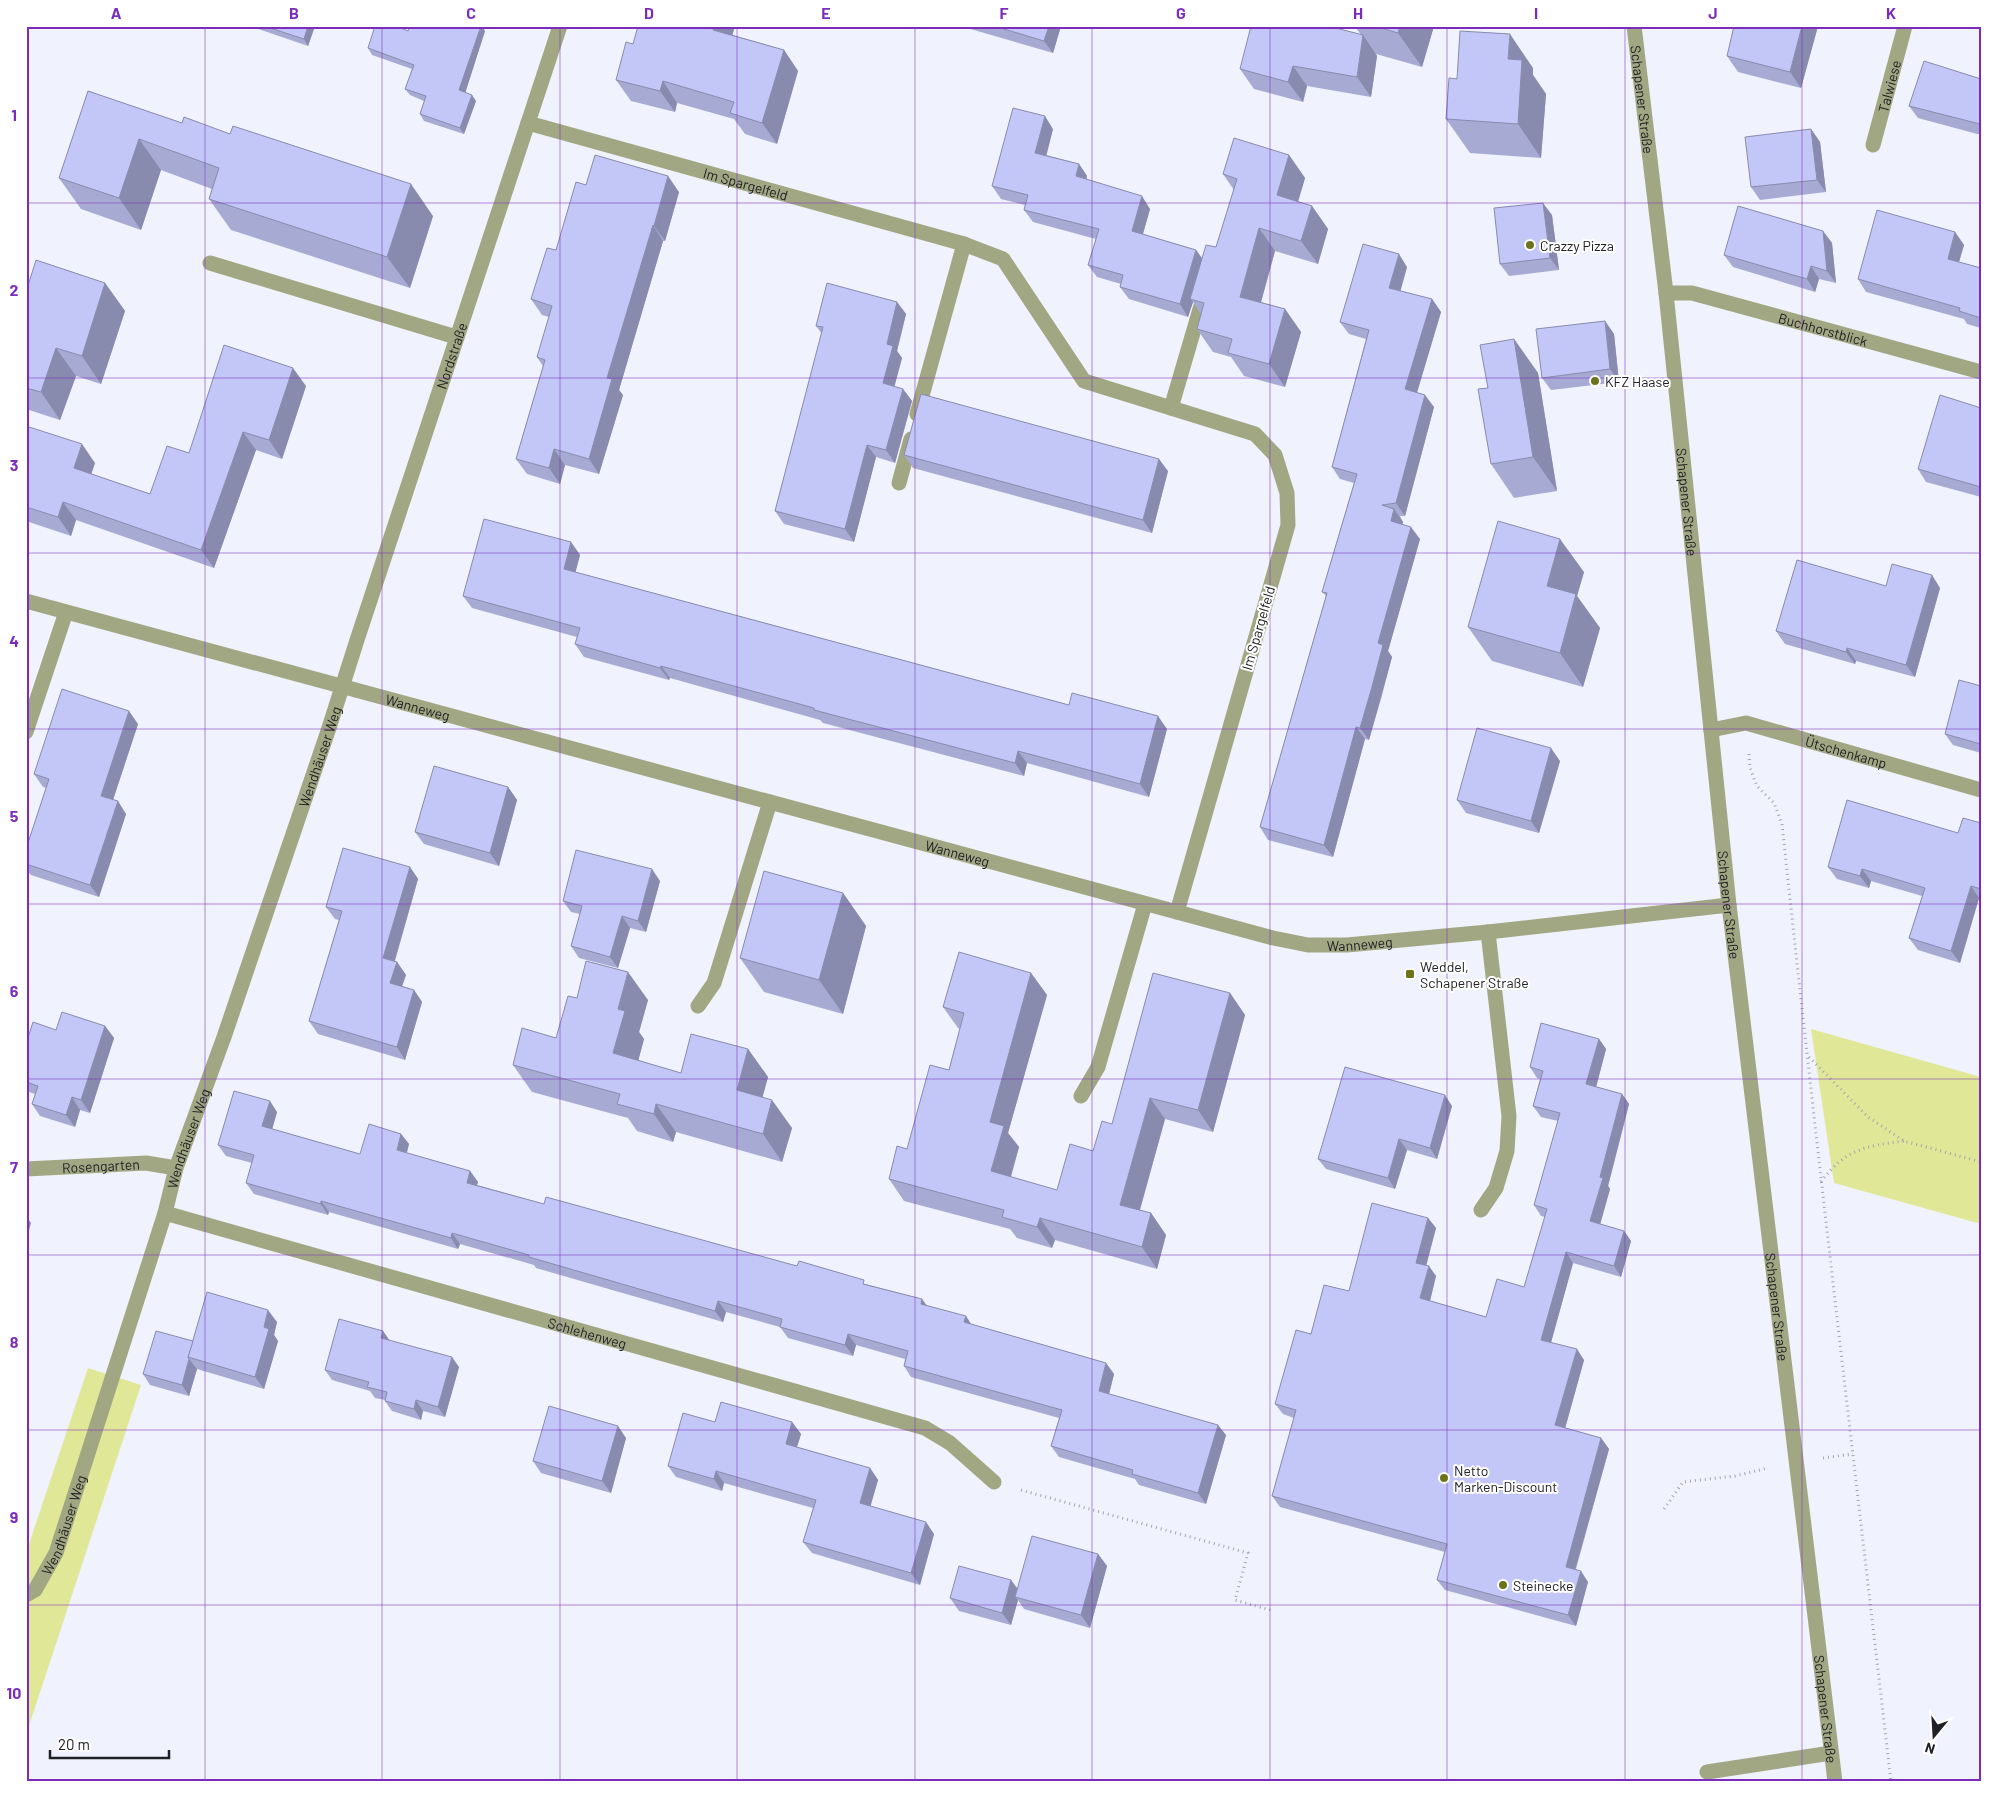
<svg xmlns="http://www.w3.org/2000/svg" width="2007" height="1808" viewBox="0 0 2007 1808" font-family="Barlow,sans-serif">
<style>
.green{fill:#e0e898}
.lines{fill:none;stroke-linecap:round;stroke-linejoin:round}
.path{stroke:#a3a5ad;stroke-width:3;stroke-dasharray:1 4;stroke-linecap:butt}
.minor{stroke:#a2a783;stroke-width:15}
.wall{fill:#a7abd4}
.shaded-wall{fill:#888bad}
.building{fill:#c2c7f7;stroke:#888bad}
.grid{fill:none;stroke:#7b2cbf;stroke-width:1;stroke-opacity:0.55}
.poi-dot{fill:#6d731b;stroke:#fff;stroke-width:2}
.labels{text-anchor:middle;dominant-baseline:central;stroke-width:4;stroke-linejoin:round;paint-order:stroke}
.street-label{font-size:14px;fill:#202125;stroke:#fff}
.poi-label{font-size:14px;fill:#202125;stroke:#fff;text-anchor:start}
.neatline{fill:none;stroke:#7b2cbf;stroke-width:2}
.grid-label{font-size:16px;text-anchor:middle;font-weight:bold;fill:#7b2cbf}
</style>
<rect width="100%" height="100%" fill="#f0f2fd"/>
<g class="green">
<path d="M 1811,1029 L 1981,1077 L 1981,1224 L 1834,1183 Z"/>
<path d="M 88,1368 L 141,1385 L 26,1735 L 26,1553 Z"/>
</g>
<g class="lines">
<g class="path">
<path d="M 1749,754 L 1750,768 L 1757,786 L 1774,803 L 1782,824 C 1816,1144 1854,1463 1891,1782"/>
<path d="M 1809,1057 L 1868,1117 L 1904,1141 L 1981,1162"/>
<path d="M 1821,1182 C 1845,1149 1865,1146 1904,1141"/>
<path d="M 1823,1458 L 1853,1454"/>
<path d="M 1021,1490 L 1248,1553 L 1235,1600 L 1274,1611"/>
<path d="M 1664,1509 L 1683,1482 L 1735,1476 L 1768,1468"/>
</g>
<g class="minor">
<path id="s1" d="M 1634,26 L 1666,293 L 1729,905 L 1835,1782"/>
<path id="s2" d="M 528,123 L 964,244 L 1003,259 L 1084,381 L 1255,434 L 1275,455 L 1287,493 L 1288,525 L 1177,912"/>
<path id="s3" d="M 1873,145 L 1905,26"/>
<path d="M 210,263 L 456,337"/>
<path id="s4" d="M 1666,293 L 1692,293 L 1981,372"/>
<path d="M 1171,408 L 1205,292"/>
<path d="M 917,414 L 964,244"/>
<path d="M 899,483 L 911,439"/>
<path id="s5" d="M 26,601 L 1177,912 L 1273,938 L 1308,945 L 1347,945 L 1488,932 L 1729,905"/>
<path id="s6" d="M 1711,730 L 1746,723 L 1981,790"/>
<path d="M 26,732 L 66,612"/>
<path d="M 698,1006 L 714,983 L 770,802"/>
<path d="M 1081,1096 L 1098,1067 L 1145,904"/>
<path id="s7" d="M 26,1169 L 146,1163 L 176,1168"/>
<path d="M 1481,1210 L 1496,1188 L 1507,1151 L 1509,1116 L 1488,932"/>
<path id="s8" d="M 165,1213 L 925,1428 L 950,1443 L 994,1482"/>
<path id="s9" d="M 26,1595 L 35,1590 L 56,1553 L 165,1213 L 176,1168 L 224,1037 L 329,728 L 357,640 L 560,26"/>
<path d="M 1707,1772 L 1831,1753"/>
</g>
</g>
<g class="wall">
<path d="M 250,26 L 315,26 L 308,46 Z"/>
<path d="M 960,26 L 1061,26 L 1053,53 Z"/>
<path d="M 1355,26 L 1434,26 L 1422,67 L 1376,54 L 1377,56 L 1371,97 L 1307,86 L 1303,102 L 1254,89 L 1240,69 L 1361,35 Z"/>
<path d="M 1818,26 L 1801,88 L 1738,72 L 1727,56 Z"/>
<path d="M 408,31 L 485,31 L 465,92 L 476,101 L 464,134 L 424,121 L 420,114 L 424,101 L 410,95 L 405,89 L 412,69 L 372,55 L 368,48 Z"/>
<path d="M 733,35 L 784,50 L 798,71 L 777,144 L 745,134 L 734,119 L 677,103 L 675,112 L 631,101 L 616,80 L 633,44 Z"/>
<path d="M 1533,68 L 1533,75 L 1546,94 L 1541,158 L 1470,153 L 1446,119 L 1457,79 Z"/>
<path d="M 1981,79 L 1981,135 L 1918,118 L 1909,106 Z"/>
<path d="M 88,91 L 182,123 L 230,134 L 433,216 L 410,288 L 231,230 L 209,199 L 212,189 L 161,170 L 141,230 L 81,209 L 59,178 Z"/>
<path d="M 1053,129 L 1046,155 L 1079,164 L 1087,176 L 1087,180 L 1150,209 L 1143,234 L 1196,250 L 1202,259 L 1216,247 L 1234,190 L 1223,174 L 1289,155 L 1305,178 L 1298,202 L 1312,206 L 1328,229 L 1318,264 L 1275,251 L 1261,302 L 1285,309 L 1301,332 L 1285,387 L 1244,376 L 1231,357 L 1213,352 L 1197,329 L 1201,314 L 1193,302 L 1188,317 L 1129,299 L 1120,287 L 1121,284 L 1097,277 L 1088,265 L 1096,239 L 1033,222 L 1024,210 L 1025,205 L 1001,199 L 992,186 Z"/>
<path d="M 1811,129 L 1820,142 L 1826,192 L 1760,200 L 1751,187 Z"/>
<path d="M 586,185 L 679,192 L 665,241 L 663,241 L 619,390 L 623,395 L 599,474 L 565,465 L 560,484 L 527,474 L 516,459 L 543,366 L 537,357 L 549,317 L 542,315 L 531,299 L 556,250 Z"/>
<path d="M 1552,215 L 1559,270 L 1509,276 L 1500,264 Z"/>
<path d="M 1823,231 L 1832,243 L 1836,283 L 1819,279 L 1815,292 L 1733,267 L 1724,255 Z"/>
<path d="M 1955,232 L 1964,245 L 1959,262 L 1981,268 L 1981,328 L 1967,324 L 1964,319 L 1866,292 L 1858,279 Z"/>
<path d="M 1407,267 L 1400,291 L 1432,299 L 1441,312 L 1417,393 L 1434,407 L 1405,516 L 1400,516 L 1403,522 L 1402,524 L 1420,539 L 1388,651 L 1392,657 L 1381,699 L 1369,740 L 1365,739 L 1333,857 L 1268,840 L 1260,827 L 1326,596 L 1322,592 L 1354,483 L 1340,479 L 1332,467 L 1366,339 L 1349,334 L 1340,322 Z"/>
<path d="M 105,283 L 125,311 L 101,384 L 76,376 L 60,420 L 26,409 L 26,292 Z"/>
<path d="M 897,302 L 906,314 L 897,351 L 902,358 L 894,386 L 903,389 L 912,401 L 895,463 L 876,457 L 854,542 L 784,524 L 775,511 L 822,334 L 816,326 Z"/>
<path d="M 1605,321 L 1614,334 L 1619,382 L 1551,390 L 1542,378 Z"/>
<path d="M 1514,339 L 1538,373 L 1557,491 L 1514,498 L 1491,464 L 1488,388 Z"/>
<path d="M 306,386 L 282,459 L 256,450 L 214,568 L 76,520 L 71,536 L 26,521 L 26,426 L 95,463 L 91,474 L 150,494 L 189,453 Z"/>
<path d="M 1981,408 L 1981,497 L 1926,482 L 1918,469 Z"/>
<path d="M 904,455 L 1168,471 L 1152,533 L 913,468 Z"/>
<path d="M 571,542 L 580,555 L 575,572 L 1069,705 L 1167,729 L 1149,797 L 1027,763 L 1024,776 L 823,723 L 820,720 L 670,678 L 669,680 L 584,657 L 575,644 L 577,637 L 472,608 L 463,596 Z"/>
<path d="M 1584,572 L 1577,596 L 1600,628 L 1583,687 L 1492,661 L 1468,627 Z"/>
<path d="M 1886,586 L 1940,588 L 1915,677 L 1856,661 L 1855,664 L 1785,644 L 1776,631 Z"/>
<path d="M 1981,686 L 1981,753 L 1953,745 L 1945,734 Z"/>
<path d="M 138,724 L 113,800 L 126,814 L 99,897 L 31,875 L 26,869 L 26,849 L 46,788 L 43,787 L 34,774 Z"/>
<path d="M 1560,761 L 1539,833 L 1466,813 L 1457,800 Z"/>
<path d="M 508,787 L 517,800 L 499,866 L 424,844 L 415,832 Z"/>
<path d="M 1981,823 L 1981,898 L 1979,898 L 1960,963 L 1918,950 L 1909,938 L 1922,896 L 1871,881 L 1869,888 L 1837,879 L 1828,867 L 1958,833 Z"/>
<path d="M 410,867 L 418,879 L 395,961 L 397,962 L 406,975 L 402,986 L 414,990 L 422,1002 L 405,1060 L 318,1034 L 309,1021 L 339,920 L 335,919 L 326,907 Z"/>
<path d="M 660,881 L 646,932 L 630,928 L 618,968 L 579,958 L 571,946 L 580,914 L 571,912 L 563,901 Z"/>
<path d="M 843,893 L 866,926 L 843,1014 L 764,992 L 740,958 Z"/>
<path d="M 1031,973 L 1047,995 L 1008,1133 L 1019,1147 L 1011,1177 L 1057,1190 L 1093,1151 L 1112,1124 L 1230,993 L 1245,1015 L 1213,1132 L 1165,1119 L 1140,1210 L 1151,1213 L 1166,1235 L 1157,1269 L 1055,1240 L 1052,1248 L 1017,1238 L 1010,1229 L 904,1201 L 889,1179 L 907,1149 L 949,1070 L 960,1029 L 958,1028 L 943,1007 Z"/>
<path d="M 577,998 L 648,1000 L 639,1032 L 644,1039 L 638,1060 L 681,1073 L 748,1049 L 768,1077 L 762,1097 L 792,1128 L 782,1162 L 676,1132 L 673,1142 L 637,1131 L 628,1118 L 532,1092 L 513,1065 L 556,1038 Z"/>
<path d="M 105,1026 L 114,1038 L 90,1113 L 80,1110 L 75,1127 L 40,1116 L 32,1104 L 35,1094 L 26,1091 L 26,1044 L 56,1030 Z"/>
<path d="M 1599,1039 L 1606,1049 L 1596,1087 L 1622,1094 L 1629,1104 L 1608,1186 L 1610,1189 L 1600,1224 L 1624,1231 L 1631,1241 L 1621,1277 L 1573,1263 L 1551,1342 L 1584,1360 L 1565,1428 L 1601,1438 L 1609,1449 L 1576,1569 L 1588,1582 L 1576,1626 L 1445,1590 L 1437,1580 L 1445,1552 L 1280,1507 L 1272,1496 L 1294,1418 L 1283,1414 L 1275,1404 L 1311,1334 L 1349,1291 L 1428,1218 L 1436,1228 L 1426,1265 L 1436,1276 L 1430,1301 L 1486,1317 L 1524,1287 L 1545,1217 L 1541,1216 L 1534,1205 L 1558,1121 L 1541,1117 L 1533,1106 L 1540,1079 L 1537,1078 L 1530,1067 Z"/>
<path d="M 1452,1106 L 1437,1159 L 1407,1150 L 1395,1189 L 1326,1169 L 1318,1159 Z"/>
<path d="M 277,1112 L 272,1129 L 360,1154 L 401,1134 L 409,1144 L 407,1153 L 470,1171 L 478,1182 L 477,1185 L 544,1204 L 797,1266 L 922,1299 L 926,1305 L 971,1324 L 1106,1363 L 1114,1374 L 1109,1394 L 1226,1435 L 1206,1504 L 1139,1485 L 1135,1479 L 1059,1457 L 1051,1446 L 1059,1418 L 911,1377 L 904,1366 L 905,1359 L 856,1345 L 853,1356 L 788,1338 L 780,1327 L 726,1312 L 723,1322 L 536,1268 L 534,1265 L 460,1244 L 458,1249 L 329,1212 L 328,1215 L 254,1194 L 246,1183 L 252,1163 L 226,1156 L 218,1145 Z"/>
<path d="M 277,1322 L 274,1335 L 278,1341 L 264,1389 L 197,1369 L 189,1396 L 150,1385 L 143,1374 L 193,1341 Z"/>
<path d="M 383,1331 L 389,1340 L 459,1367 L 445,1417 L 423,1411 L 421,1420 L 392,1411 L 385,1401 L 385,1400 L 375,1398 L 370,1391 L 332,1380 L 325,1370 Z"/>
<path d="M 715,1422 L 792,1422 L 801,1434 L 797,1447 L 870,1468 L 878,1480 L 870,1506 L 934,1534 L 920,1585 L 812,1553 L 803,1542 L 813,1508 L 724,1483 L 722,1491 L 676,1477 L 668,1466 Z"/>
<path d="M 626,1438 L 611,1493 L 541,1473 L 533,1461 Z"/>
<path d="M 1098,1554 L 1107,1566 L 1090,1628 L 1024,1609 L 1018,1600 L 1011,1625 L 959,1611 L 950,1598 L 1011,1580 L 1018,1589 Z"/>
</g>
<g class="shaded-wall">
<path d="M 308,26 L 315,26 L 308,46 L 304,39 Z"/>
<path d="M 481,26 L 482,26 L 485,31 L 464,97 L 459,90 Z"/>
<path d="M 714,26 L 735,26 L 728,51 L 713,30 Z"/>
<path d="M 1049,26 L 1061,26 L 1053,53 L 1044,41 Z"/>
<path d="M 1400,26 L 1434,26 L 1422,67 L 1398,33 Z"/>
<path d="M 1802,26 L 1818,26 L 1801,88 L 1790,72 Z"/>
<path d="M 1510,34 L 1533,68 L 1533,75 L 1546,94 L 1541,158 L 1518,124 L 1508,59 Z"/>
<path d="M 1363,35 L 1377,56 L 1371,97 L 1357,77 Z"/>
<path d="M 784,50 L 798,71 L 777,144 L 762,123 Z"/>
<path d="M 1293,66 L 1307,86 L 1303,102 L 1288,82 Z"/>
<path d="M 663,81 L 677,103 L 675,112 L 660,91 Z"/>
<path d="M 472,95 L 476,101 L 464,134 L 460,128 Z"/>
<path d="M 1045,116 L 1053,129 L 1044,165 L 1035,153 Z"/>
<path d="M 1811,129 L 1820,142 L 1826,192 L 1817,180 Z"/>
<path d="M 139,139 L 161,170 L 141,230 L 119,198 Z"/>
<path d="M 1289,155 L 1305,178 L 1293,218 L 1277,195 Z"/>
<path d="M 1079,164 L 1087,176 L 1084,189 L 1076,176 Z"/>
<path d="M 668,176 L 679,192 L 665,241 L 654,226 Z"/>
<path d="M 411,184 L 433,216 L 410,288 L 387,257 Z"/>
<path d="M 1142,196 L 1150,209 L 1140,244 L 1132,231 Z"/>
<path d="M 1543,203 L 1552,215 L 1559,270 L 1550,258 Z"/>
<path d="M 1312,206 L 1328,229 L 1318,264 L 1301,241 Z"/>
<path d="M 653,225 L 663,241 L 619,390 L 623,395 L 599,474 L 589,459 L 607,378 Z"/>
<path d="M 1259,228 L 1275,251 L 1256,320 L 1240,297 Z"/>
<path d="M 1823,231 L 1832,243 L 1836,283 L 1827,271 Z"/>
<path d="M 1955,232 L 1964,245 L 1956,272 L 1948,259 Z"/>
<path d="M 1196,250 L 1205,262 L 1190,299 L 1193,302 L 1188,317 L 1180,304 Z"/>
<path d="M 1399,254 L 1407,267 L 1398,300 L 1389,288 Z"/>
<path d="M 1811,266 L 1819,279 L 1815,292 L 1807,279 Z"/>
<path d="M 105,283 L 125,311 L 101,384 L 82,356 Z"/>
<path d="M 1432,299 L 1441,312 L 1414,402 L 1405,389 Z"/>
<path d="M 897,302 L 906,314 L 897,351 L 902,358 L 892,396 L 883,383 L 887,344 Z"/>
<path d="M 1285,309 L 1301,332 L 1285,387 L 1269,364 Z"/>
<path d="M 1605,321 L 1614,334 L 1619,382 L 1610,369 Z"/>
<path d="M 1514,339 L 1538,373 L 1557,491 L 1533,457 Z"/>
<path d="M 56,348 L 76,376 L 60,420 L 41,392 Z"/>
<path d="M 293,368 L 306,386 L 282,459 L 269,440 Z"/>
<path d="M 903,389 L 912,401 L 895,463 L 886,450 Z"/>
<path d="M 1425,395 L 1434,407 L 1405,516 L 1396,503 Z"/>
<path d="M 243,432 L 256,450 L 214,568 L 201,550 Z"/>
<path d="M 82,444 L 95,463 L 87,487 L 74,468 Z"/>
<path d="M 867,445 L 876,457 L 854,542 L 845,529 Z"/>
<path d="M 554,449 L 565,465 L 560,484 L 549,468 Z"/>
<path d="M 1159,459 L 1168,471 L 1152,533 L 1143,520 Z"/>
<path d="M 63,502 L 76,520 L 71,536 L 58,517 Z"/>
<path d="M 1394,509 L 1403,522 L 1400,533 L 1391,521 Z"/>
<path d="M 1411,527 L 1420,539 L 1388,651 L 1392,657 L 1369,740 L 1360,728 L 1378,643 Z"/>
<path d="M 1560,539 L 1584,572 L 1577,596 L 1600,628 L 1583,687 L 1560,653 L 1547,586 Z"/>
<path d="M 571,542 L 580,555 L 573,582 L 564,569 Z"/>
<path d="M 1932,575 L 1940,588 L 1915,677 L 1906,665 Z"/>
<path d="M 1847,648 L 1856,661 L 1855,664 L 1846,652 Z"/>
<path d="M 661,666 L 670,678 L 669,680 L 660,668 Z"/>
<path d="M 129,711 L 138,724 L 110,809 L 101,796 Z"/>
<path d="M 1158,716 L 1167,729 L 1149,797 L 1140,784 Z"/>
<path d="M 1356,727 L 1365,739 L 1333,857 L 1324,845 Z"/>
<path d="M 1551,748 L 1560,761 L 1539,833 L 1531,821 Z"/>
<path d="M 1018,751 L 1027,763 L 1024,776 L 1015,763 Z"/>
<path d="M 508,787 L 517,800 L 499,866 L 490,853 Z"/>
<path d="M 118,801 L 126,814 L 99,897 L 90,885 Z"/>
<path d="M 410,867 L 418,879 L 392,970 L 383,958 Z"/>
<path d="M 652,869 L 660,881 L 646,932 L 638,921 Z"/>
<path d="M 1862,869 L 1871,881 L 1869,888 L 1860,876 Z"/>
<path d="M 1971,886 L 1979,898 L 1960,963 L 1951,951 Z"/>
<path d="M 843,893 L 866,926 L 843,1014 L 819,980 Z"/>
<path d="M 622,916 L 630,928 L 618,968 L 610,957 Z"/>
<path d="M 397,962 L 406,975 L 399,995 L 390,983 Z"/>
<path d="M 628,972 L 648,1000 L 639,1032 L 644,1039 L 633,1081 L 613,1053 L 618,1009 Z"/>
<path d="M 1031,973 L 1047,995 L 1008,1133 L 1019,1147 L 1006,1193 L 991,1171 L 990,1122 Z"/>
<path d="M 414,990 L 422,1002 L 405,1060 L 397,1047 Z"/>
<path d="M 1230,993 L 1245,1015 L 1213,1132 L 1198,1110 Z"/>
<path d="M 105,1026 L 114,1038 L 90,1113 L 81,1100 Z"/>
<path d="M 1599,1039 L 1606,1049 L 1594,1095 L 1586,1084 Z"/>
<path d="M 748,1049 L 768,1077 L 757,1118 L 737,1090 Z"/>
<path d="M 1622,1094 L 1629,1104 L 1608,1186 L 1610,1189 L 1598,1232 L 1590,1221 L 1600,1177 Z"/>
<path d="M 1445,1095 L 1452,1106 L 1437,1159 L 1430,1148 Z"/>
<path d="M 72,1097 L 80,1110 L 75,1127 L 66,1115 Z"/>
<path d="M 1150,1098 L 1165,1119 L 1135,1227 L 1120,1205 Z"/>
<path d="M 772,1100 L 792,1128 L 782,1162 L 763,1134 Z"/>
<path d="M 270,1101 L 277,1112 L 270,1137 L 262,1126 Z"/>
<path d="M 656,1104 L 676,1132 L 673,1142 L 654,1114 Z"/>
<path d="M 401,1134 L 409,1144 L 404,1161 L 397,1150 Z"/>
<path d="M 1399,1139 L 1407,1150 L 1395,1189 L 1388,1178 Z"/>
<path d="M 470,1171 L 478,1182 L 474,1193 L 467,1183 Z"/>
<path d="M 321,1201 L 329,1212 L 328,1215 L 321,1204 Z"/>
<path d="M 1151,1213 L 1166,1235 L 1157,1269 L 1142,1247 Z"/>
<path d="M 26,1216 L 31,1223 L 26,1241 Z"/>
<path d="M 1040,1218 L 1055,1240 L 1052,1248 L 1037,1227 Z"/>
<path d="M 1428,1218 L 1436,1228 L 1424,1274 L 1416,1263 Z"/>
<path d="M 1624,1231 L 1631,1241 L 1621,1277 L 1614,1266 Z"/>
<path d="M 452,1233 L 460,1244 L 458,1249 L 451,1238 Z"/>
<path d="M 1566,1252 L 1573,1263 L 1549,1350 L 1541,1340 Z"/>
<path d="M 1429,1266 L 1436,1276 L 1428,1309 L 1420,1298 Z"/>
<path d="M 922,1299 L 930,1310 L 921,1304 Z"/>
<path d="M 718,1301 L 726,1312 L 723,1322 L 715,1311 Z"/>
<path d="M 268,1310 L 277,1322 L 274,1335 L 278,1341 L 264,1389 L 255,1377 L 264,1327 Z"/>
<path d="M 966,1316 L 973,1327 L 964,1322 Z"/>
<path d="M 383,1331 L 390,1341 L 381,1338 Z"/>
<path d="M 848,1334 L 856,1345 L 853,1356 L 845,1345 Z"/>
<path d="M 1577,1349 L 1584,1360 L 1563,1436 L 1555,1425 Z"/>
<path d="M 452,1357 L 459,1367 L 445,1417 L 438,1407 Z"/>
<path d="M 189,1359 L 197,1369 L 189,1396 L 182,1385 Z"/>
<path d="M 1106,1363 L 1114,1374 L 1107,1402 L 1099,1391 Z"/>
<path d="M 416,1400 L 423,1411 L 421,1420 L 414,1409 Z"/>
<path d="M 792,1422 L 801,1434 L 794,1456 L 786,1444 Z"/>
<path d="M 1218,1425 L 1226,1435 L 1206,1504 L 1198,1493 Z"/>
<path d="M 618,1426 L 626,1438 L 611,1493 L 602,1481 Z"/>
<path d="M 1601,1438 L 1609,1449 L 1573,1577 L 1566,1567 Z"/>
<path d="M 870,1468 L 878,1480 L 868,1515 L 860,1503 Z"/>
<path d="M 716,1471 L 724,1483 L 722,1491 L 714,1479 Z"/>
<path d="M 926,1522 L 934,1534 L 920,1585 L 911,1573 Z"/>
<path d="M 1098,1554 L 1107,1566 L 1090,1628 L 1081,1615 Z"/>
<path d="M 1581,1571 L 1588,1582 L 1576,1626 L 1568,1615 Z"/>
<path d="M 1011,1580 L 1020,1593 L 1015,1597 L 1018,1600 L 1011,1625 L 1002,1613 Z"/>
</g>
<g class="building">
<path d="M 264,26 L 308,26 L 304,39 Z"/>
<path d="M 375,26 L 396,26 L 408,31 L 410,26 L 481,26 L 459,90 L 472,95 L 460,128 L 420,114 L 426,96 L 405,89 L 414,65 L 368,48 Z"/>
<path d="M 638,26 L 714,26 L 713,30 L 784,50 L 762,123 L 730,113 L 734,102 L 663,81 L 660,91 L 616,80 L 626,42 L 633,44 Z"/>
<path d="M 994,26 L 1049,26 L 1044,41 Z"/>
<path d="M 1251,26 L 1328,26 L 1363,35 L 1357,77 L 1293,66 L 1288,82 L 1240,69 Z"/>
<path d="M 1374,26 L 1400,26 L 1398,33 Z"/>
<path d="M 1734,26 L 1802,26 L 1790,72 L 1727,56 Z"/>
<path d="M 1460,31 L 1510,34 L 1508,59 L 1522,60 L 1518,124 L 1446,119 L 1449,78 L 1457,79 Z"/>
<path d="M 1924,61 L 1981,79 L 1981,121 L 1980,124 L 1909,106 Z"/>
<path d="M 88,91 L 182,123 L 184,117 L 230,134 L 233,126 L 411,184 L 387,257 L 209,199 L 219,168 L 139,139 L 119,198 L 59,178 Z"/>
<path d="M 1013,108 L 1045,116 L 1035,153 L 1079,164 L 1076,176 L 1142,196 L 1132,231 L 1196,250 L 1180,304 L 1120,287 L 1123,275 L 1088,265 L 1099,229 L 1024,210 L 1028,195 L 992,186 Z"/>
<path d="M 1811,129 L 1817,180 L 1751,187 L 1745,137 Z"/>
<path d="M 1234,138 L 1289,155 L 1277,195 L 1312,206 L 1301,241 L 1259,228 L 1240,297 L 1285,309 L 1269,364 L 1228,353 L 1232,339 L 1197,329 L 1204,303 L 1190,299 L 1206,245 L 1216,247 L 1237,179 L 1223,174 Z"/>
<path d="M 595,155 L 668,176 L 654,226 L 653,225 L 607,378 L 612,379 L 589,459 L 554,449 L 549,468 L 516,459 L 545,360 L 537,357 L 552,306 L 531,299 L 547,248 L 556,250 L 576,182 L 586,185 Z"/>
<path d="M 1543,203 L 1550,258 L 1500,264 L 1494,208 Z"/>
<path d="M 1738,206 L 1823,231 L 1827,271 L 1811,266 L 1807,279 L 1724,255 Z"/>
<path d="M 1877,210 L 1955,232 L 1948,259 L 1981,268 L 1981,318 L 1959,311 L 1960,308 L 1858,279 Z"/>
<path d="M 1363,244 L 1399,254 L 1389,288 L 1432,299 L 1405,389 L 1425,395 L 1396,503 L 1382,505 L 1394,509 L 1391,521 L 1411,527 L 1378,643 L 1383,645 L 1372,687 L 1360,728 L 1356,727 L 1324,845 L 1260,827 L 1327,593 L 1322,592 L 1357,474 L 1332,467 L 1369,330 L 1340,322 Z"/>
<path d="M 36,260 L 105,283 L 82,356 L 56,348 L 41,392 L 26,388 L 26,292 Z"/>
<path d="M 827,283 L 897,302 L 887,344 L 893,346 L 883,383 L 903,389 L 886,450 L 867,445 L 845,529 L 775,511 L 823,327 L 816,326 Z"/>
<path d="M 1605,321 L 1610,369 L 1542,378 L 1536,329 Z"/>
<path d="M 1514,339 L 1533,457 L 1491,464 L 1478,389 L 1488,388 L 1480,345 Z"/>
<path d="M 224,345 L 293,368 L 269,440 L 243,432 L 201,550 L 63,502 L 58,517 L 26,507 L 26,426 L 82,444 L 74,468 L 150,494 L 167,446 L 189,453 Z"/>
<path d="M 921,394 L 1159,459 L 1143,520 L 904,455 Z"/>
<path d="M 1940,395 L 1981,408 L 1981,487 L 1918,469 Z"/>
<path d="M 484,519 L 571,542 L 564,569 L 1069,705 L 1072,693 L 1158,716 L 1140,784 L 1018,751 L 1015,763 L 814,710 L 814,708 L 661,666 L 660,668 L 575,644 L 580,628 L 463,596 Z"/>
<path d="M 1498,521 L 1560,539 L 1547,586 L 1576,594 L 1560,653 L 1468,627 Z"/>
<path d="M 1797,560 L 1886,586 L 1892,564 L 1932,575 L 1906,665 L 1847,648 L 1846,652 L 1776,631 Z"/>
<path d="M 1959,680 L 1981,686 L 1981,744 L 1945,734 Z"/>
<path d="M 62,689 L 129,711 L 101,796 L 118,801 L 90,885 L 26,864 L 26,849 L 49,779 L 34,774 Z"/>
<path d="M 1477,728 L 1551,748 L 1531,821 L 1457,800 Z"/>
<path d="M 434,766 L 508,787 L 490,853 L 415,832 Z"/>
<path d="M 1847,800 L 1958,833 L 1963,818 L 1981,823 L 1981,889 L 1971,886 L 1951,951 L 1909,938 L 1925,888 L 1862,869 L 1860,876 L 1828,867 Z"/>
<path d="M 343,848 L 410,867 L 383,958 L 397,962 L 390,983 L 414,990 L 397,1047 L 309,1021 L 342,911 L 326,907 Z"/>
<path d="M 576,850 L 652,869 L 638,921 L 622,916 L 610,957 L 571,946 L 582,906 L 563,901 Z"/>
<path d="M 764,871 L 843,893 L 819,980 L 740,958 Z"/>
<path d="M 959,952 L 1031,973 L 990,1122 L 1004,1126 L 991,1171 L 1057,1190 L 1070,1144 L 1093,1151 L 1102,1121 L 1112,1124 L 1153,973 L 1230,993 L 1198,1110 L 1150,1098 L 1120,1205 L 1151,1213 L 1142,1247 L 1040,1218 L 1037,1227 L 1002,1217 L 1004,1210 L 889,1179 L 897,1146 L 907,1149 L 930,1065 L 949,1070 L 964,1013 L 943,1007 Z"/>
<path d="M 586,961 L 628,972 L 618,1009 L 625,1011 L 613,1053 L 681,1073 L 691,1034 L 748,1049 L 737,1090 L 772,1100 L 763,1134 L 656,1104 L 654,1114 L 617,1104 L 620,1094 L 513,1065 L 522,1028 L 556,1038 L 568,996 L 577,998 Z"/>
<path d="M 62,1012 L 105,1026 L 81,1100 L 72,1097 L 66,1115 L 32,1104 L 38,1086 L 26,1082 L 26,1044 L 33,1022 L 56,1030 Z"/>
<path d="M 1541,1023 L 1599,1039 L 1586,1084 L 1622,1094 L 1600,1177 L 1603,1178 L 1590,1221 L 1624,1231 L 1614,1266 L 1566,1252 L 1541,1340 L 1577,1349 L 1555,1425 L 1601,1438 L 1566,1567 L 1581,1571 L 1568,1615 L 1437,1580 L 1447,1544 L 1272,1496 L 1296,1410 L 1275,1404 L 1296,1330 L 1311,1334 L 1324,1285 L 1349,1291 L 1372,1203 L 1428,1218 L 1416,1263 L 1429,1266 L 1420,1298 L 1486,1317 L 1497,1279 L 1524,1287 L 1547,1209 L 1534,1205 L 1560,1113 L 1533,1106 L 1543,1071 L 1530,1067 Z"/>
<path d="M 1345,1067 L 1445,1095 L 1430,1148 L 1399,1139 L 1388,1178 L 1318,1159 Z"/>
<path d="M 234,1091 L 270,1101 L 262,1126 L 360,1154 L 369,1124 L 401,1134 L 397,1150 L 470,1171 L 467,1183 L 544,1204 L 546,1197 L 797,1266 L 799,1261 L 864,1280 L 863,1284 L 922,1299 L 921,1304 L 966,1316 L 964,1322 L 1106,1363 L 1099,1391 L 1218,1425 L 1198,1493 L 1132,1474 L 1133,1470 L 1051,1446 L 1062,1410 L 904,1366 L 908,1351 L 848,1334 L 845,1345 L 780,1327 L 782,1319 L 718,1301 L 715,1311 L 529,1257 L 529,1255 L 452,1233 L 451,1238 L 321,1201 L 321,1204 L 246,1183 L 254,1155 L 218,1145 Z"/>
<path d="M 207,1292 L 268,1310 L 264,1327 L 269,1329 L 255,1377 L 188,1357 Z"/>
<path d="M 339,1319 L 383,1331 L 381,1338 L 452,1357 L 438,1407 L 416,1400 L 414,1409 L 385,1401 L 387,1392 L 367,1387 L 369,1382 L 325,1370 Z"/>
<path d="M 156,1331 L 193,1341 L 188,1357 L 189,1359 L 182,1385 L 143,1374 Z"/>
<path d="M 721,1402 L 792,1422 L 786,1444 L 870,1468 L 860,1503 L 926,1522 L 911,1573 L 803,1542 L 816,1500 L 716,1471 L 714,1479 L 668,1466 L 683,1413 L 715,1422 Z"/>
<path d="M 549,1406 L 618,1426 L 602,1481 L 533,1461 Z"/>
<path d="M 1032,1536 L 1098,1554 L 1081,1615 L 1015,1597 Z"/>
<path d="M 959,1566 L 1011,1580 L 1002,1613 L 950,1598 Z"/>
</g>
<path class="grid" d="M 205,26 L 205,1782M 382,26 L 382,1782M 560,26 L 560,1782M 737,26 L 737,1782M 915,26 L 915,1782M 1092,26 L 1092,1782M 1270,26 L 1270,1782M 1447,26 L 1447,1782M 1625,26 L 1625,1782M 1802,26 L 1802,1782M 26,203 L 1981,203M 26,378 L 1981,378M 26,553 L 1981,553M 26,729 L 1981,729M 26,904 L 1981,904M 26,1079 L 1981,1079M 26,1255 L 1981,1255M 26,1430 L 1981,1430M 26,1605 L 1981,1605"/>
<g class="poi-dot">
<circle cx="1530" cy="245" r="5"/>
<circle cx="1595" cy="381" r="5"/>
<rect x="1405" y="969" width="10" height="10" rx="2.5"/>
<circle cx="1444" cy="1478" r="5"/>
<circle cx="1503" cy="1585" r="5"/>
</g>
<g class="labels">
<g class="street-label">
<text stroke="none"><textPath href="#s3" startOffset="61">Talwiese</textPath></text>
<text stroke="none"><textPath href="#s1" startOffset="74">Schapener Straße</textPath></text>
<text stroke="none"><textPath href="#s2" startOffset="226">Im Spargelfeld</textPath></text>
<text stroke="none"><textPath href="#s4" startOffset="162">Buchhorstblick</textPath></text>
<text stroke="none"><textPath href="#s9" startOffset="1314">Nordstraße</textPath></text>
<text stroke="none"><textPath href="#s1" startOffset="479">Schapener Straße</textPath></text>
<text transform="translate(1258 628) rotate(-74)">Im Spargelfeld</text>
<text stroke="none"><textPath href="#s5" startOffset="406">Wanneweg</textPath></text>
<text stroke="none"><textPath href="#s6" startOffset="140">Ütschenkamp</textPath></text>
<text stroke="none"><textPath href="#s9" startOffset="892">Wendhäuser Weg</textPath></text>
<text stroke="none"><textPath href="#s5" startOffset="965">Wanneweg</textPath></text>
<text stroke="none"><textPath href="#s1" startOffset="884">Schapener Straße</textPath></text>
<text stroke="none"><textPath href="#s5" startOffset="1379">Wanneweg</textPath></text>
<text stroke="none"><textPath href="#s9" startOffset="488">Wendhäuser Weg</textPath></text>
<text stroke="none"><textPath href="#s7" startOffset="75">Rosengarten</textPath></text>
<text stroke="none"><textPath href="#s1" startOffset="1289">Schapener Straße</textPath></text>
<text stroke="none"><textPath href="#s8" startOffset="439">Schlehenweg</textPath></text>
<text stroke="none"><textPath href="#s9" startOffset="82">Wendhäuser Weg</textPath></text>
<text stroke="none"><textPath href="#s1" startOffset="1694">Schapener Straße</textPath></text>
</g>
<g class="poi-label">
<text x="1540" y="245">Crazzy Pizza</text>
<text x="1605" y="381">KFZ Haase</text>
<text x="1420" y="966">Weddel,<tspan x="1420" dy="16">Schapener Straße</tspan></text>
<text x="1454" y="1470">Netto<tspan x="1454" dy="16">Marken-Discount</tspan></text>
<text x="1513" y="1585">Steinecke</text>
</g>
</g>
<rect width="2007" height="1808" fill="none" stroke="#ffffff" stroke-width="55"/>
<g transform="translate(1934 1736) rotate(198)" stroke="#ffffff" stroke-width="4" paint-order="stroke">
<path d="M0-4L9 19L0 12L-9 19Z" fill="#202125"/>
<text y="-8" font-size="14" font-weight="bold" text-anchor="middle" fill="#202125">N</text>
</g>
<path d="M50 1750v8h119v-8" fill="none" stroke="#202125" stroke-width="2.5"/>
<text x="58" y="1750" font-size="15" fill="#202125" stroke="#ffffff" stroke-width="4" paint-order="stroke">20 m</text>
<rect x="28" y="28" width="1952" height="1752" class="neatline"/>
<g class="grid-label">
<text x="116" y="19">A</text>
<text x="294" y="19">B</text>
<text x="471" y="19">C</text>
<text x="649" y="19">D</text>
<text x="826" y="19">E</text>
<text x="1004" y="19">F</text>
<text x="1181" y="19">G</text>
<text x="1358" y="19">H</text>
<text x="1536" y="19">I</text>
<text x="1713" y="19">J</text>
<text x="1891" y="19">K</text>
<text x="14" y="121">1</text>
<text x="14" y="296">2</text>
<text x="14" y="471">3</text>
<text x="14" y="647">4</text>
<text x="14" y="822">5</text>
<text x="14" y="997">6</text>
<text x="14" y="1173">7</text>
<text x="14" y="1348">8</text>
<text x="14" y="1523">9</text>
<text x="14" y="1699">10</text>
</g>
</svg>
